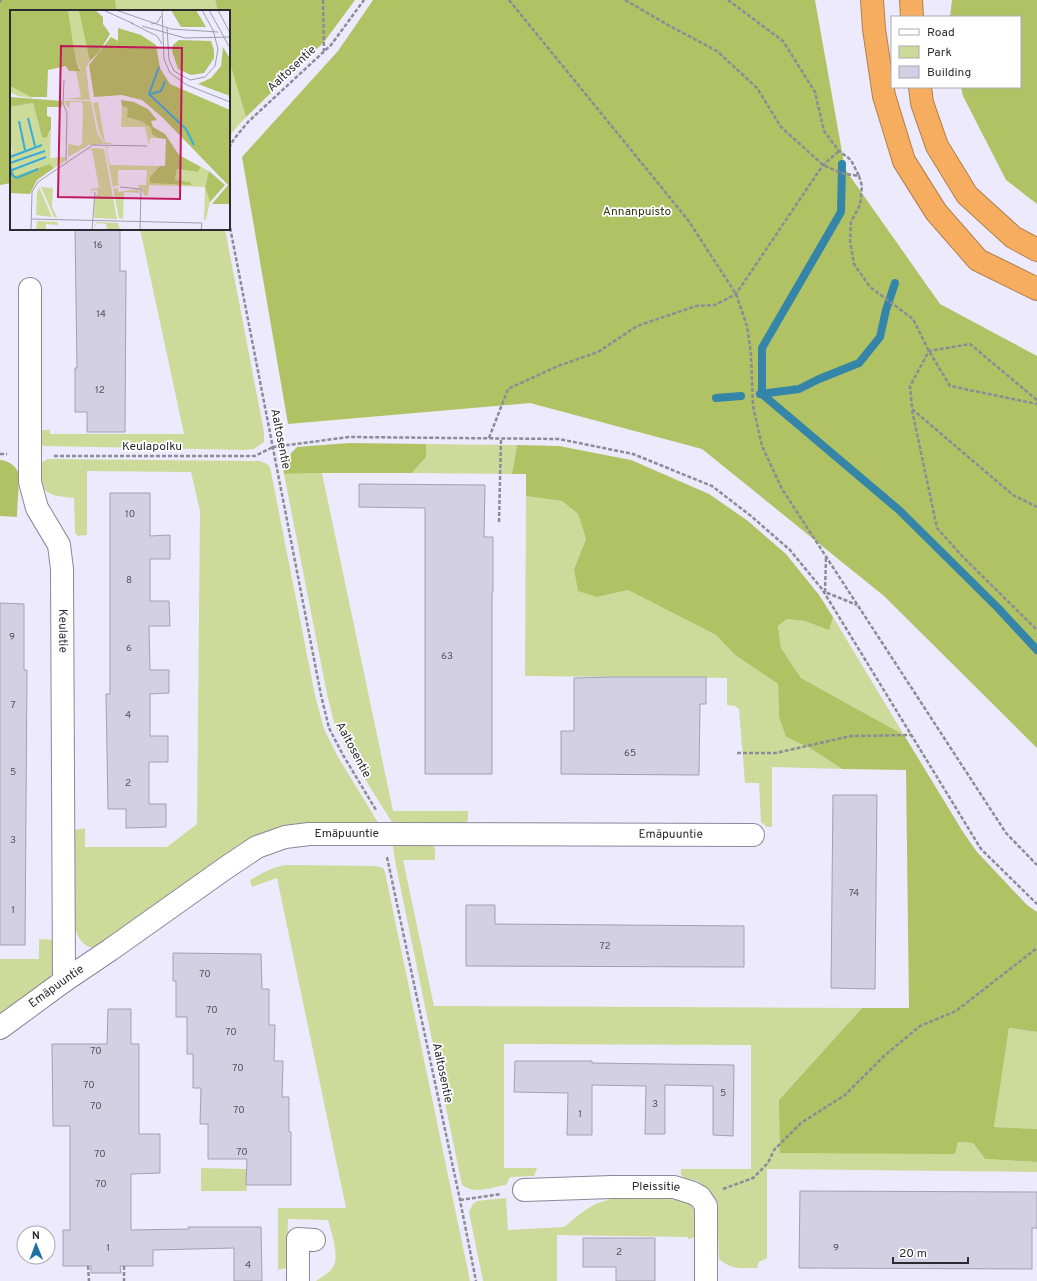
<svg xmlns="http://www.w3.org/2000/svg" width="1037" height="1281" viewBox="0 0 1037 1281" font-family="Overpass,sans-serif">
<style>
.green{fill:#cddb9a}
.forest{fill:#b0c264}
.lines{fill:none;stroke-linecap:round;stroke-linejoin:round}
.stream{stroke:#3485a8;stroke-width:8}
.building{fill:#d2d0e2;stroke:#a2a0b1}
.minor-casing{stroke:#8a8899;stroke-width:24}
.motorway-casing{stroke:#b0804f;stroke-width:24}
.path{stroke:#8d8b98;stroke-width:2.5;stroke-dasharray:4 2;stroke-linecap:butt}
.minor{stroke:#fff;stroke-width:22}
.motorway{stroke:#f7ad5f;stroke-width:22}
.labels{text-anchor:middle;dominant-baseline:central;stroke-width:3.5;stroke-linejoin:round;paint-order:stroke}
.number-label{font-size:10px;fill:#56545e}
.street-label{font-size:12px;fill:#2c2b32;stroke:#fff}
.park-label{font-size:12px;fill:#313810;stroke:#fff}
.inset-river{fill:none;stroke:#37acdb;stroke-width:2}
.inset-road{fill:none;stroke:#9f9eab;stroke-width:1}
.view{fill:#c2185b;fill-opacity:0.15;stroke:#c2185b;stroke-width:2}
.inset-edge{fill:none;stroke:#2c2b32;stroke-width:2}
</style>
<rect width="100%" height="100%" fill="#eceafc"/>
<g class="green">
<path d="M 115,0 L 215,0 L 218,11 L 117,11 Z"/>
<path d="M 229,60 L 246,117 L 229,136 Z"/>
<path d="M 140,229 L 225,229 L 264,432 L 264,442 L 254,449 L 245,450 L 44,446 L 39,444 L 40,430 L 50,430 L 50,434 L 184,434 Z"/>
<path d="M 426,444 L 517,445 L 512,474 L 412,473 L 426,457 Z"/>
<path d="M 48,459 L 260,461 L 267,464 L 270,467 L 315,695 L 324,729 L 338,757 L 379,824 L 285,826 L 255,835 L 235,847 L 94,948 C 83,947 77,937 75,927 L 72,834 L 75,830 L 85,828 L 85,847 L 167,847 L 197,824 L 200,511 L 191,472 L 87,471 L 87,535 L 78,536 L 75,533 L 74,498 C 44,495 42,494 39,464 Z"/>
<path d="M 322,473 L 393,811 L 468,811 L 468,820 L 464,825 L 393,824 L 348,752 L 335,726 L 327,694 L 284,474 Z"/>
<path d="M 526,496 L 562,501 L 578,514 L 586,539 L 574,569 L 597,597 L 628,590 L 716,635 L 735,655 L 778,684 L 779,717 L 786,737 L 810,748 L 842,769 L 772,767 L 772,827 L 767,827 L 761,822 L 759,783 L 745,783 L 739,709 L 735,706 L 727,705 L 727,678 L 525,676 Z"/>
<path d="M 833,617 L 904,735 L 801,678 L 781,648 L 778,626 L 787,619 L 805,621 L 829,629 Z"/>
<path d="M 393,846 L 433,846 L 435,848 L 435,860 L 403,860 L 434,1006 L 862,1008 L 779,1100 L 954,1154 L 958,1142 L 973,1143 L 985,1159 L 1037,1162 L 1037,1172 L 767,1169 L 767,1258 L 759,1262 L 757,1268 C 741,1268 732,1270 719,1259 L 717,1201 L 710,1190 L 698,1181 L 685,1178 L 681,1175 L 681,1169 L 751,1169 L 751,1045 L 504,1044 L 504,1168 L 537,1168 L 534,1176 L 510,1177 L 506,1185 C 492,1187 474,1195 462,1185 L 395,861 Z"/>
<path d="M 288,865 L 376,866 L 383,868 L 385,872 L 470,1281 L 316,1281 C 321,1277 330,1273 333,1267 C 340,1258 331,1230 328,1220 L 288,1219 L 287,1264 L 286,1268 L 278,1270 L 278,1208 L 346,1208 L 277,878 L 252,887 L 250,880 C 263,873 274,866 288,865 Z"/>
<path d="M 39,939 L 55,940 L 55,965 L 49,981 L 0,1016 L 0,959 L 39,959 Z"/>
<path d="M 1009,1028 L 1037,1032 L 1037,1129 L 994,1127 Z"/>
<path d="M 201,1168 L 246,1169 L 247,1191 L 201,1191 Z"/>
<path d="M 506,1198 L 508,1230 L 564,1227 L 581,1213 L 595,1204 L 614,1198 L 667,1199 L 680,1200 L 689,1203 L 695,1212 L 697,1234 L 693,1238 L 688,1239 L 688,1237 L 557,1235 L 557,1281 L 483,1281 L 469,1212 L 473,1204 L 477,1201 Z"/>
</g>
<g class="forest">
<path d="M 0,0 L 115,0 L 117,11 L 11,11 L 11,183 L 0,185 Z"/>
<path d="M 215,0 L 355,0 L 324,42 L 246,117 L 229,60 L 229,11 L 218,11 Z"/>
<path d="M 373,0 L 815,0 L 845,169 L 940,304 L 1037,356 L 1037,748 L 884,596 L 702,449 L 530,403 L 288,424 L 242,157 L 338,51 Z"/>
<path d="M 952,0 L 1037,0 L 1037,204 L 1006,180 L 963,96 L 961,87 L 1020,87 L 1020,17 L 950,17 Z"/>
<path d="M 349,443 L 426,444 L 426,457 L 412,473 L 322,473 L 284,474 L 282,463 L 297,447 Z"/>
<path d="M 517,445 L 559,446 L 631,460 L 709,494 L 748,521 L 786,554 L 819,595 L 833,617 L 829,630 L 805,621 L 787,619 L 778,626 L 781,648 L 801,678 L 904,735 L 963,832 L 977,852 L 1027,905 L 1037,912 L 1037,1032 L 1009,1028 L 994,1127 L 1037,1129 L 1037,1162 L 985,1159 L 973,1143 L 958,1142 L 955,1154 L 780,1153 L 779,1100 L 862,1008 L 909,1008 L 906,770 L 842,769 L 810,748 L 786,737 L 779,717 L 778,684 L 735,655 L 716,635 L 628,590 L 597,597 L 578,591 L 574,569 L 586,539 L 578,514 L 562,501 L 526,496 L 526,474 L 512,474 Z"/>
<path d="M 0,460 C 7,460 15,465 18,472 C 20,479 17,507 17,517 L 0,516 Z"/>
</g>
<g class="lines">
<g class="stream">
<path d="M 842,164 L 841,212 L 762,348 L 762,394 L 899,510 L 998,608 L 1037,650"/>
<path d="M 760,394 L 799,389 L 819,379 L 859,363 L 880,337 L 886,310 L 895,283"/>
<path d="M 716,398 L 741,396"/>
</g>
</g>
<g class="building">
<path d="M 75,229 L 120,229 L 120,271 L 126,271 L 125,432 L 87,432 L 87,412 L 75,412 L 75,368 L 77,368 Z"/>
<path d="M 359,484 L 485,485 L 484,537 L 493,537 L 493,592 L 492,592 L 492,774 L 425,774 L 425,508 L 359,507 Z"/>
<path d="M 110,493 L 150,493 L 150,536 L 170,535 L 170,559 L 150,559 L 150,601 L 169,601 L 170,626 L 149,626 L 150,670 L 169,670 L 169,693 L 150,694 L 150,736 L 168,736 L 168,762 L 149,762 L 149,804 L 166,804 L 166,827 L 126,828 L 126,809 L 108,809 L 106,694 L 110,694 Z"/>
<path d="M 0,603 L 24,604 L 24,670 L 27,670 L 25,945 L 0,945 Z"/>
<path d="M 612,677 L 706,677 L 706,704 L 700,704 L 699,775 L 561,774 L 561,731 L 574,731 L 574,678 Z"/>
<path d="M 833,795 L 877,795 L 875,989 L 831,988 Z"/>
<path d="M 466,905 L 495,905 L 495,924 L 744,926 L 744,967 L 466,966 Z"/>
<path d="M 173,953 L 261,954 L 262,989 L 269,989 L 269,1025 L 275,1025 L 274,1061 L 283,1061 L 282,1097 L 289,1097 L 289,1132 L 291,1132 L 291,1185 L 246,1185 L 247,1159 L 208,1159 L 208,1124 L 200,1124 L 201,1088 L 193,1088 L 193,1054 L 187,1054 L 187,1017 L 176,1017 L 176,981 L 173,981 Z"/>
<path d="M 108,1009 L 131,1009 L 131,1044 L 139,1044 L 139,1134 L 160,1134 L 160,1173 L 131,1174 L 131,1230 L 189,1229 L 188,1227 L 261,1227 L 262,1281 L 234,1281 L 234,1248 L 153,1250 L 153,1266 L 120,1266 L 121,1273 L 91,1273 L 91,1266 L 63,1266 L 63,1230 L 70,1230 L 70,1126 L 53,1126 L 52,1044 L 107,1044 Z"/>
<path d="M 515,1061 L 592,1061 L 592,1063 L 734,1065 L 733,1136 L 713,1135 L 713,1086 L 665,1085 L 665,1134 L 645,1134 L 646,1086 L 592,1085 L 592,1135 L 567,1135 L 568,1093 L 514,1092 Z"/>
<path d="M 800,1191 L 1037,1192 L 1037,1228 L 1032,1228 L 1032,1269 L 799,1268 Z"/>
<path d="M 583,1238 L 655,1238 L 655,1281 L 616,1281 L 616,1267 L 583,1267 Z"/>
</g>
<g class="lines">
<defs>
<g id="minor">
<path id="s1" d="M 30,289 L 30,482 L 37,508 L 59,545 L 62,569 L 64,981"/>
<path id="s2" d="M 0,1028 L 64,981 L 110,950 L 227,867 L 257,847 L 285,837 L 309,834 L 384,834 L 753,835"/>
<path id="s3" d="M 524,1190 L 612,1187 L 674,1187 L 693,1193 L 700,1197 L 706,1206 L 706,1281"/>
<path d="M 298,1281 L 298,1239 L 314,1240"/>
</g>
<g id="motorway">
<path d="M 872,0 L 874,29 L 884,96 L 904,161 L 936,212 L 978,260 L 1037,289"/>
<path d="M 911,0 L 912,17"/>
<path d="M 920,87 L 922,103 L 937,146 L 967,195 L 1013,237 L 1037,250"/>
</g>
</defs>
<use href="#minor" class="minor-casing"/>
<use href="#motorway" class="motorway-casing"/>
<g class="path">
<path d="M 323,0 L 324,51"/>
<path d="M 509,0 L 688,220 L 736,294 L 747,326 L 751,354 L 753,406 L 762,446 L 782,489 L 1006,833 L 1037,865"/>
<path d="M 625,0 L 668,25 L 717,51 L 757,88 L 781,127 L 823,165 L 841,173 L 859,176 L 862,186 L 860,205 L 851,222 L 850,241 L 854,264 L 870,287 L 913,319 L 929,351 L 950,386 L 1037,404"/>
<path d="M 728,0 L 783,41 L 815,92 L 824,131 L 839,151 L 851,160 L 859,176"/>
<path d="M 0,2 L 1,0"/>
<path d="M 229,148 L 234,139 L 248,122 L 331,45 L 364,0"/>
<path d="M 229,222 L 321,695 L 329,728 L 343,755 L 376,810"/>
<path d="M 1037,400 L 970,344 L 929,351 L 910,386 L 912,409 L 1013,495 L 1037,507"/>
<path d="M 912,410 L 937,528 L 962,556 L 1037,630"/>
<path d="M 489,438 L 508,389 L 558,366 L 598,352 L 637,326 L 696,306 L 715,305 L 736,294 L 823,165 L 839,151"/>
<path d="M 0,454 L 7,454"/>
<path d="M 54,456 L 255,456 L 273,447 L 349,437 L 559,439 L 633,454 L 712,486 L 751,516 L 790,550 L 822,589 L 981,849 L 1037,904"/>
<path d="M 499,522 L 501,439"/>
<path d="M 826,558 L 825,592 L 857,605"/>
<path d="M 737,753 L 776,753 L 851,736 L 911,735"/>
<path d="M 387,857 L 460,1200 L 476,1281"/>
<path d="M 723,1189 L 753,1178 L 768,1163 L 774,1150 L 801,1123 L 845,1095 L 884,1056 L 920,1026 L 956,1011 L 1037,948"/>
<path d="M 460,1200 L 501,1194"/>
<path d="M 88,1266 L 89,1281"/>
<path d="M 124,1266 L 124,1281"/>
</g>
<use href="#minor" class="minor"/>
<use href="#motorway" class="motorway"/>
</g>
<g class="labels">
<g class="number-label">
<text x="98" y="245">16</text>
<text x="101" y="314">14</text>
<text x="100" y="390">12</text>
<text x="130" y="514">10</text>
<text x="129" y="580">8</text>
<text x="12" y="637">9</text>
<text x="129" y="648">6</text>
<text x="447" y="656">63</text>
<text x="13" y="705">7</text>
<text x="128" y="715">4</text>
<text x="630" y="753">65</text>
<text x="13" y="772">5</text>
<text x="128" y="783">2</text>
<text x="13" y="840">3</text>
<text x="854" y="893">74</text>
<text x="13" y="910">1</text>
<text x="605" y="946">72</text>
<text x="205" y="974">70</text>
<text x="212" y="1010">70</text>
<text x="231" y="1032">70</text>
<text x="96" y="1051">70</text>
<text x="238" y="1068">70</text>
<text x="89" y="1085">70</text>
<text x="723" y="1093">5</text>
<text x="655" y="1104">3</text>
<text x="96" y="1106">70</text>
<text x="239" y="1110">70</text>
<text x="580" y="1114">1</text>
<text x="242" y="1152">70</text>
<text x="100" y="1154">70</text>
<text x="101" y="1184">70</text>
<text x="108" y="1248">1</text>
<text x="836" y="1248">9</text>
<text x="619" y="1252">2</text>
<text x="248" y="1265">4</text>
</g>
<g class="street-label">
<text transform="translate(292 69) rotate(-43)">Aaltosentie</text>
<text transform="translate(280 439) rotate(79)">Aaltosentie</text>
<text x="152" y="447">Keulapolku</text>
<text stroke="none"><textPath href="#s1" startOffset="349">Keulatie</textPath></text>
<text transform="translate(353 750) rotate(62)">Aaltosentie</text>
<text stroke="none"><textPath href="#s2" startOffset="406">Emäpuuntie</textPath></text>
<text stroke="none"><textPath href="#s2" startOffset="730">Emäpuuntie</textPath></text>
<text stroke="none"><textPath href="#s2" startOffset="70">Emäpuuntie</textPath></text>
<text transform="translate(442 1073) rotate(78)">Aaltosentie</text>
<text stroke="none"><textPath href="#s3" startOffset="132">Pleissitie</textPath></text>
</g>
<g class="park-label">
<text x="637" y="212">Annanpuisto</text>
</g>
</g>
<g transform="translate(10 10)">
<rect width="220" height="220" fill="#eceafc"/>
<path d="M 58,0 L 72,0 L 80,51 L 76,58 L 80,90 L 55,89 L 71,87 L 66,61 L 70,58 L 66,51 ZM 0,76 L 21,87 L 22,88 L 8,86 L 0,82 ZM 54,91 L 81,91 L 87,122 L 94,134 L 79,135 L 58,147 L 58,134 L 69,136 L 72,133 L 73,97 L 72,92 L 60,92 L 59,99 ZM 88,92 L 95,132 L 104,134 L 95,134 L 89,122 L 83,93 ZM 23,93 L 32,127 L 40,123 L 41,119 L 40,148 L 55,147 L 55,151 L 44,158 L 39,154 L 5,166 L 0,153 L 0,138 L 4,144 L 0,134 L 0,97 ZM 112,96 L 118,98 L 120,108 L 133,112 L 141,118 L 142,124 L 148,128 L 140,128 L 139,135 L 135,117 L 111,117 ZM 95,136 L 100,137 L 96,138 L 100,155 L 150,156 L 140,167 L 140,173 L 180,172 L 165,171 L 167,159 L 188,162 L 191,157 L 199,161 L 195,177 L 200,192 L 196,209 L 194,211 L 195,177 L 139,175 L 138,185 L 135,186 L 128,175 L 136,175 L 137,160 L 108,160 L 108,174 L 111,174 L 103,177 ZM 83,138 L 94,139 L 107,209 L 84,208 L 85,187 L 88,183 L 87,180 L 82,180 L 81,186 L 81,179 L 89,178 L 82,140 L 78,140 ZM 29,177 L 42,207 L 26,205 L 27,182 ZM 31,177 L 43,178 L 42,197 L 47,207 L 54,208 L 44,207 ZM 108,178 L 108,182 L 129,179 L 129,183 L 114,182 L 113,209 L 109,208 L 103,179 ZM 27,211 L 47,212 L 50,220 L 48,215 L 36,214 L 36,220 L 26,220 ZM 86,212 L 108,213 L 110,220 L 97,220 L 96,214 L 87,213 L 83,220 Z" fill="#cddb9a"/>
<path d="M 0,0 L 58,0 L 66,51 L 70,61 L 59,61 L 56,56 L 38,60 L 37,87 L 21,87 L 0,76 ZM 85,0 L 93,7 L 93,14 L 100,24 L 89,42 L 80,51 L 69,1 ZM 161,0 L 186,0 L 196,17 L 171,17 ZM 108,18 L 131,25 L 146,35 L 150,58 L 160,74 L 220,100 L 220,194 L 202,194 L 218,175 L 153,108 L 132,90 L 112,85 L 84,87 L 79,55 L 101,27 L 108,31 ZM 169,30 L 201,31 L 204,40 L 204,48 L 194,63 L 181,65 L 168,59 L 162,41 L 163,35 ZM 213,37 L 220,49 L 220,86 L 188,74 L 201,68 L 211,56 ZM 0,87 L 52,91 L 52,97 L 37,97 L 37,106 L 41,107 L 41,119 L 36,128 L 32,127 L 23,93 L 0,97 ZM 111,90 L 124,92 L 138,99 L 147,110 L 141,111 L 143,117 L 155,124 L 169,145 L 191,157 L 188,162 L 167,159 L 165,170 L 180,172 L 182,175 L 140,173 L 140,167 L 150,156 L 155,156 L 156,129 L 148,128 L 142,124 L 141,118 L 133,112 L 117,107 L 118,98 L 112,96 ZM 0,153 L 5,166 L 39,154 L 44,158 L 27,170 L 20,184 L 0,183 ZM 199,161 L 215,175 L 200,192 L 195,177 Z" fill="#b0c264"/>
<path class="inset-river" d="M 149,57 L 139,84 L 176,119 L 184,135M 141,84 L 151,81 L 155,71M 18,108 L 25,136M 9,111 L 15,140M 0,147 L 32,135M 0,153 L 35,141M 0,156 L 2,165 L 7,168 L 28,159M 2,160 L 36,147"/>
<path class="inset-road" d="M 93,0 L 124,14M 106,0 L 161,19 L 208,22M 152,0 L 154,49 L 160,63 L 177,75 L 220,92M 199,0 L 220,38M 208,0 L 220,23M 121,13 L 147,26 L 152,34M 141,14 L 147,13 L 151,6M 132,16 L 175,28 L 220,27M 157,18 L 159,50 L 164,61 L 180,70 L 195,67 L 205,56 L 208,39 L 203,20 L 192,0M 54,70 L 53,93 L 57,103 L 56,151M 110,177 L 131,179 L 130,220M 21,209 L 192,213 L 191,220M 21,220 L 22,182 L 28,172 L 83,135 L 137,136M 82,220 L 85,182"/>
<path class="view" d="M 51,36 L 172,38 L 170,189 L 48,187 Z"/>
<rect width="220" height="220" class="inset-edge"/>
</g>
<rect x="891" y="16" width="130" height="72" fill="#ffffff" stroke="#abaaad"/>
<rect x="899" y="29" width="20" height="6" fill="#ffffff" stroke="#abaaad"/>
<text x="927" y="36" font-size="12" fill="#2c2b32">Road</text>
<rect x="899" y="46" width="20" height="12" fill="#cddb9a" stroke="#abaaad"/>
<text x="927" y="56" font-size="12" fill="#2c2b32">Park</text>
<rect x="899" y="66" width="20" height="12" fill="#d2d0e2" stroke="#abaaad"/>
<text x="927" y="76" font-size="12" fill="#2c2b32">Building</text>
<g transform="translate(36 1245) rotate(359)"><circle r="19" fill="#ffffff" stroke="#abaaad"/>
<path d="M0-3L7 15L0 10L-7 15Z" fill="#1c71a1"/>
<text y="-6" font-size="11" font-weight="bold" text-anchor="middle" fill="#2c2b32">N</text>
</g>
<path d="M893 1257v6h75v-6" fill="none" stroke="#2c2b32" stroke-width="2"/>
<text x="899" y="1257" font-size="12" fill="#2c2b32" stroke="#ffffff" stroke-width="3" paint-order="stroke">20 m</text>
</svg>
